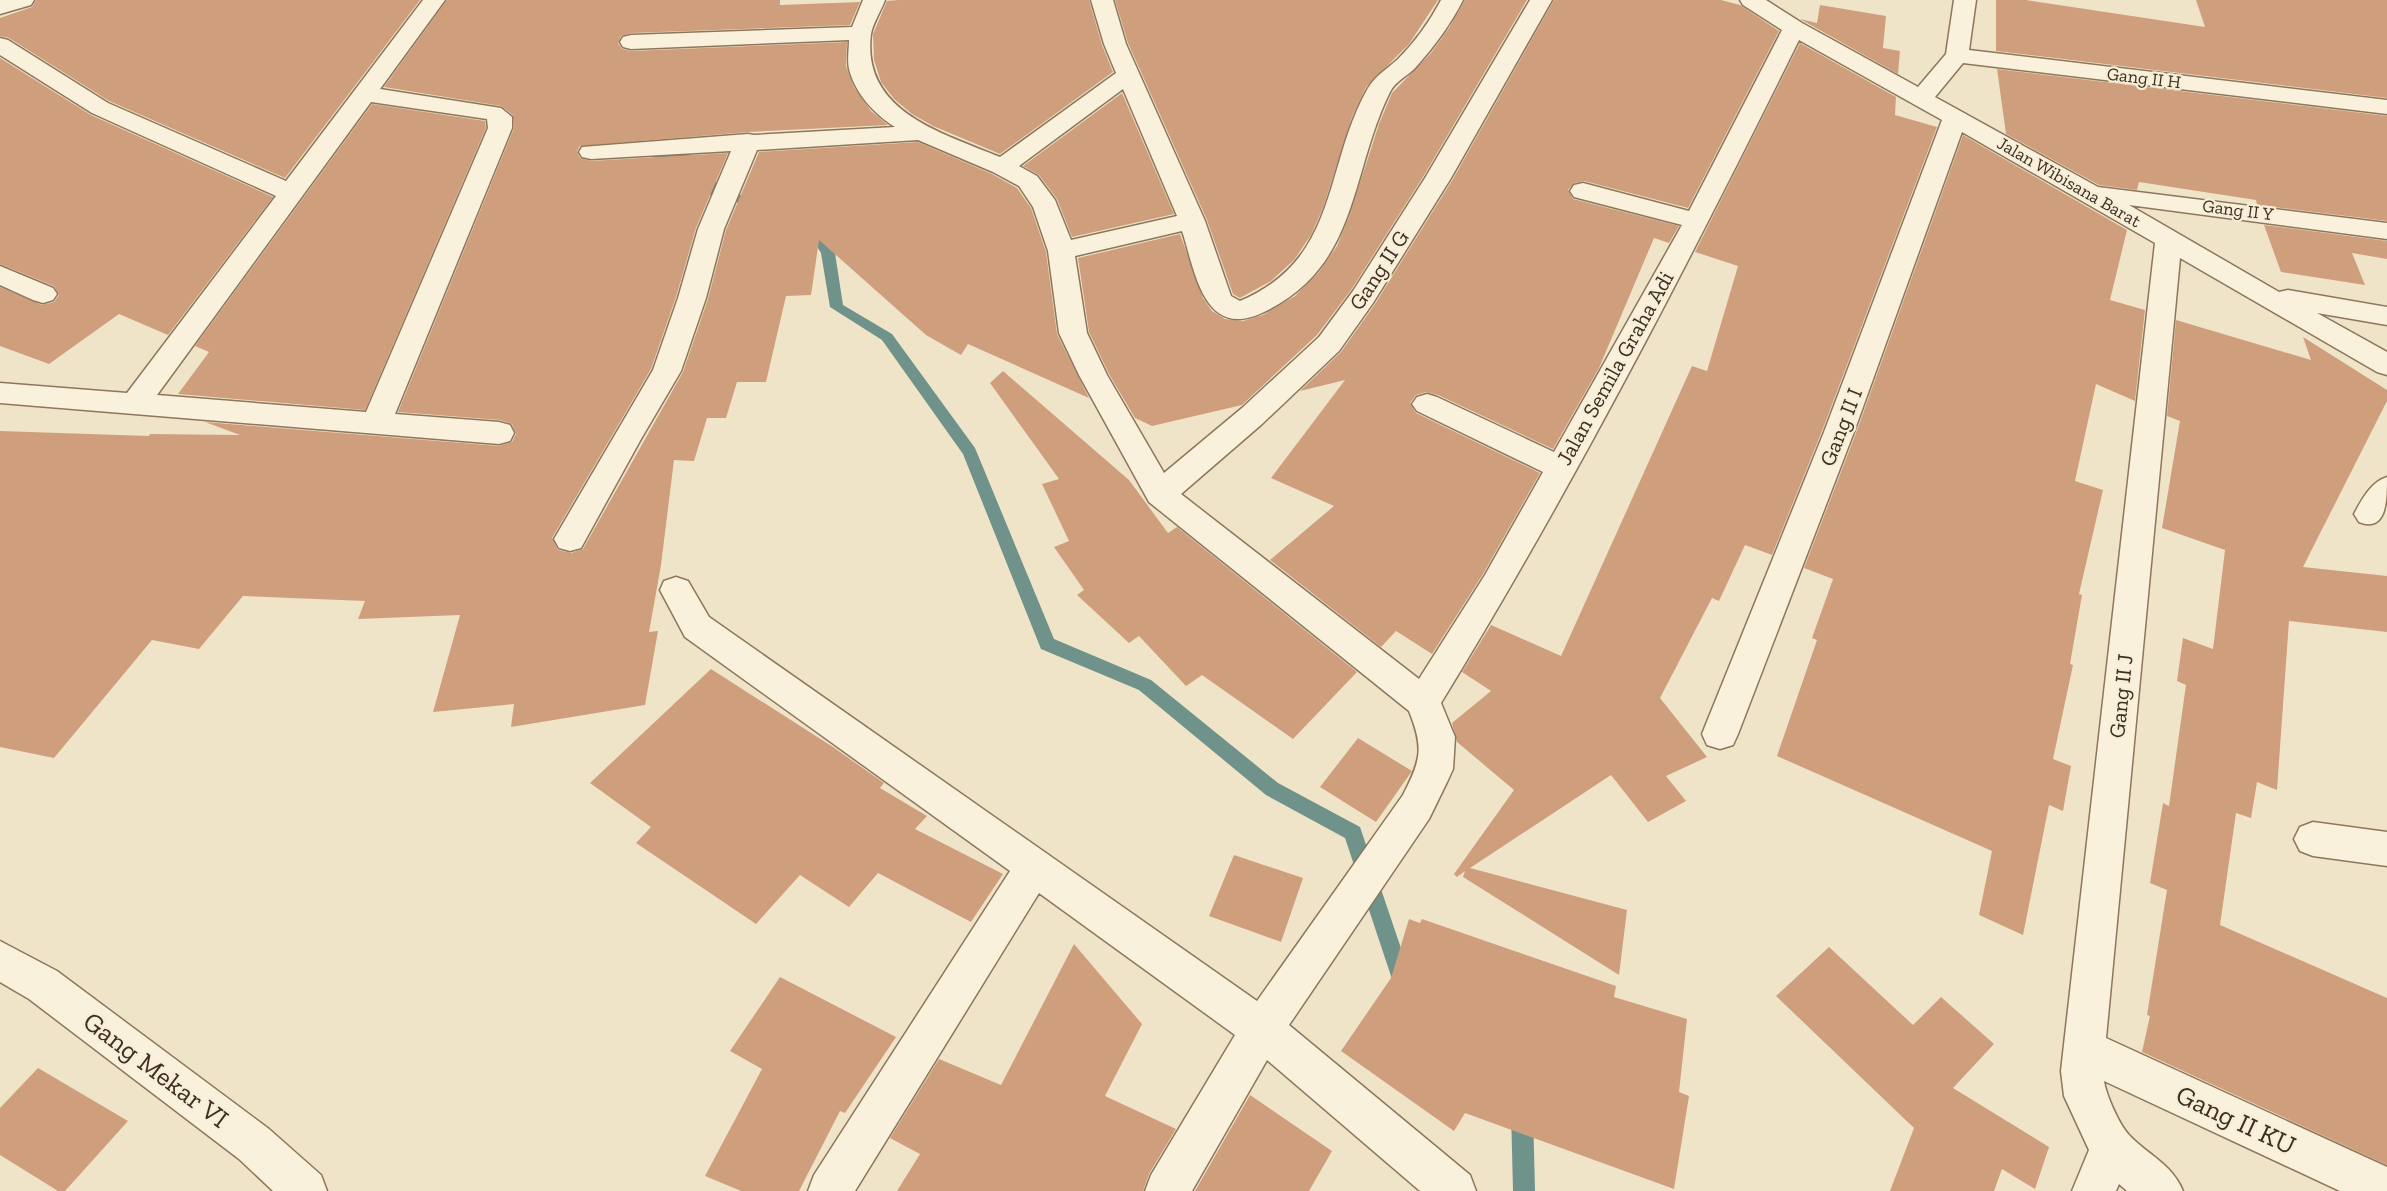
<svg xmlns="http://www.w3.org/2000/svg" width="2387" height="1191" viewBox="0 0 2387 1191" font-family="'Zilla Slab',serif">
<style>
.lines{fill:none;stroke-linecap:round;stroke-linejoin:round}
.stream{fill:#6f938a;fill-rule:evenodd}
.building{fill:#cf9f7d}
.street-casing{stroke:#8d765c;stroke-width:3}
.street{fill:#faf1dc;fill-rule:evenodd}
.labels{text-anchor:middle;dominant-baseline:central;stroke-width:4.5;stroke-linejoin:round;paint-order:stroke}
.far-street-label{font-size:18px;fill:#3d2e20;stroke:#f7eed8}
.street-label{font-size:22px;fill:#3d2e20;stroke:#f7eed8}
.near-street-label{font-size:27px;fill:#3d2e20;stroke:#f7eed8}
</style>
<rect width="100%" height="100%" fill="#f0e4c8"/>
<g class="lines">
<g class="stream">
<path d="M 641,148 L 703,157 L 719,189 L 766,202 L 767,205 L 761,209 L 710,195 L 694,163 L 637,155 L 635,152 Z"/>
<path d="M 812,223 L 817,224 L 835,253 L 843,305 L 892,334 L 975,448 L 1054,639 L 1151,680 L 1278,783 L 1360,827 L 1407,966 L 1416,973 L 1419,980 L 1416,987 L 1409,990 L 1392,979 L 1345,838 L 1266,795 L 1139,690 L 1041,649 L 963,454 L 882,340 L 830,307 L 821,253 L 805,227 Z"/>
<path d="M 1522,1100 L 1530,1103 L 1533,1111 L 1535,1191 L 1513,1191 L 1511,1111 L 1514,1103 Z"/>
</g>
</g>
<g class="building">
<path d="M 36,0 L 420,0 L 285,178 L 109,101 L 9,38 L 0,36 L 0,18 L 32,7 Z"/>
<path d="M 447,0 L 780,0 L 780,5 L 860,2 L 850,25 L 631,33 L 621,36 L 618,43 L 622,49 L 631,51 L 847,42 L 846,66 L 854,87 L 871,111 L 888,125 L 748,132 L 580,146 L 577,151 L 580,158 L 591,161 L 728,153 L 696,228 L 676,297 L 651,369 L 552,538 L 558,550 L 571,553 L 583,549 L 683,372 L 708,299 L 726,230 L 759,152 L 918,142 L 992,174 L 1017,188 L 1031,208 L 1046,252 L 1057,334 L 1089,398 L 968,344 L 961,355 L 926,335 L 819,240 L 811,295 L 786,296 L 766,382 L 737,382 L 726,418 L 707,418 L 694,461 L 674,460 L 661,565 L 649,632 L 658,631 L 645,705 L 511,727 L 514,704 L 433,712 L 460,615 L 358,619 L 365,601 L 243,596 L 199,649 L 152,640 L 54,758 L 0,747 L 0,431 L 149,436 L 150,434 L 240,435 L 205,422 L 499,446 L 512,442 L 516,434 L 512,424 L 500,420 L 398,412 L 514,128 L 513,115 L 501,106 L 384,87 Z"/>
<path d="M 898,0 L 1089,0 L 1102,45 L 1113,72 L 1000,154 L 933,126 L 912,114 L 894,99 L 881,82 L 874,60 L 873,34 L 887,1 Z"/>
<path d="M 1115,0 L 1438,0 L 1409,44 L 1366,87 L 1352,117 L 1323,208 L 1311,235 L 1294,260 L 1271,281 L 1240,298 L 1233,294 L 1207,220 L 1128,43 Z"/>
<path d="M 1465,0 L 1527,0 L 1423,177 L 1351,290 L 1317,335 L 1242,405 L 1152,426 L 1135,418 L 1109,374 L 1089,332 L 1078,258 L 1180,234 L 1203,298 L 1212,311 L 1225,319 L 1243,321 L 1263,315 L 1295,296 L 1319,272 L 1337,246 L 1349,217 L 1379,124 L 1392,93 L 1431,53 L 1449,28 Z"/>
<path d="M 1554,0 L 1721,0 L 1740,5 L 1779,31 L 1688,208 L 1584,181 L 1574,183 L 1568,190 L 1573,199 L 1679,226 L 1669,243 L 1654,238 L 1599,368 L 1553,449 L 1438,395 L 1426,392 L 1416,395 L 1410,403 L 1416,413 L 1540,473 L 1483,574 L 1432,654 L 1396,631 L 1381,647 L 1270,560 L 1334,506 L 1271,478 L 1345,380 L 1300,391 L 1341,352 L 1375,304 L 1453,179 Z"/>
<path d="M 1996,0 L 2026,0 L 2205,27 L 2196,0 L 2387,0 L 2387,98 L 1996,51 Z"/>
<path d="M 1820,5 L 1886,16 L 1883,48 L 1900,51 L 1898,74 L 1800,19 L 1817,23 Z"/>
<path d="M 1800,43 L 1896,97 L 1895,115 L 1937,127 L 1822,431 L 1772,555 L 1745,545 L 1719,601 L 1712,598 L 1660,698 L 1707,757 L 1666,776 L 1686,801 L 1648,822 L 1611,775 L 1470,868 L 1627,910 L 1619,975 L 1463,877 L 1465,871 L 1457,877 L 1454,874 L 1514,790 L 1457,742 L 1452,723 L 1491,691 L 1462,672 L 1491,625 L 1561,656 L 1692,366 L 1707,371 L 1738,266 L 1695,252 Z"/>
<path d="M 0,58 L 91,115 L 273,197 L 168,335 L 119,314 L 49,364 L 0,346 L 0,287 L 42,305 L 54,302 L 59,295 L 54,286 L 0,264 Z"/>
<path d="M 1997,69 L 2387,116 L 2387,221 L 2257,205 L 2256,200 L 2139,182 L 2137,190 L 2099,185 L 2006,134 Z"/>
<path d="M 1122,93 L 1174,214 L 1072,237 L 1057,199 L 1039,175 L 1023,166 Z"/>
<path d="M 372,104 L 485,121 L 486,128 L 365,410 L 178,394 L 209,352 L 195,346 Z"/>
<path d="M 1963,135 L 2127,230 L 2110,300 L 2145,310 L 2135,401 L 2096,384 L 2075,481 L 2103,490 L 2079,594 L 2082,595 L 2070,664 L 2073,665 L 2053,759 L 2071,766 L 2063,811 L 2049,805 L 2023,935 L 1979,915 L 1992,851 L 1777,756 L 1817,640 L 1812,638 L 1833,579 L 1804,568 L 1856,433 Z"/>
<path d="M 2264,225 L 2387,241 L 2387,259 L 2352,253 L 2365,285 L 2281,272 Z"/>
<path d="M 2176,320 L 2311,360 L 2303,337 L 2387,390 L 2387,401 L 2303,567 L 2387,576 L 2387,632 L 2289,621 L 2277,790 L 2257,782 L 2251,818 L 2236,813 L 2220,925 L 2387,998 L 2387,1165 L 2142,1052 L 2150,1016 L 2147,1015 L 2167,890 L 2150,883 L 2163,803 L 2169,806 L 2186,685 L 2177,681 L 2183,638 L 2213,649 L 2225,550 L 2162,528 L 2180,421 L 2167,416 Z"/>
<path d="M 1003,371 L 1129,480 L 1168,533 L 1177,527 L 1357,672 L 1293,739 L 1202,675 L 1186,686 L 1139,636 L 1129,643 L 1077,595 L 1084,590 L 1054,547 L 1069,541 L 1042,484 L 1059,479 L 990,383 Z"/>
<path d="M 711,669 L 833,747 L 884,783 L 880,788 L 927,816 L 915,829 L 1003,874 L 971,922 L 878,873 L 849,907 L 800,875 L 756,924 L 636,843 L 651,827 L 590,783 Z"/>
<path d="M 1358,738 L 1412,771 L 1376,822 L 1320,787 Z"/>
<path d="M 1234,855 L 1303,878 L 1281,942 L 1209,916 Z"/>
<path d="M 1409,919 L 1420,923 L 1422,919 L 1616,986 L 1614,997 L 1687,1019 L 1679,1092 L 1689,1096 L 1674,1189 L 1465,1113 L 1454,1131 L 1341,1051 L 1391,978 Z"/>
<path d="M 1074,944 L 1142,1024 L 1105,1096 L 1176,1129 L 1149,1174 L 1143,1191 L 897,1191 L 920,1154 L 890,1138 L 939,1059 L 1001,1085 Z"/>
<path d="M 1829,947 L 1913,1025 L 1941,997 L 1994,1044 L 1953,1088 L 2049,1147 L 2035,1189 L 2002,1169 L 1994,1191 L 1890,1191 L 1914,1128 L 1776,996 Z"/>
<path d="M 780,977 L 896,1037 L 845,1113 L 840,1111 L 799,1191 L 741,1191 L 705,1176 L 762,1069 L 730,1051 Z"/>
<path d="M 38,1068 L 128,1121 L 65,1191 L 58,1191 L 0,1155 L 0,1108 Z"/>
<path d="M 1250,1095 L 1332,1151 L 1309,1191 L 1195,1191 Z"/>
</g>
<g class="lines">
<defs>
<g id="street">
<path d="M 0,0 L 34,0 L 31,5 L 0,14 Z"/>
<path d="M 423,0 L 445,0 L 380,89 L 501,108 L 512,117 L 512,128 L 395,414 L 499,422 L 510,425 L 514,433 L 510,441 L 499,444 L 0,403 L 0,383 L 127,393 L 276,196 L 92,113 L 0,55 L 0,38 L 8,40 L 108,103 L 286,181 ZM 371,102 L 487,119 L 488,128 L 366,412 L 157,395 Z"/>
<path d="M 863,0 L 885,0 C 881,11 873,23 871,34 C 861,112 943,133 1000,157 L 1116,73 L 1104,44 L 1091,0 L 1113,0 L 1126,44 L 1205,221 L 1231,296 L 1240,301 C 1340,259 1323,167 1368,88 C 1376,75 1387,69 1398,59 C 1415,42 1430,21 1441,0 L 1463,0 C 1451,24 1434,47 1416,67 C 1408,76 1395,81 1390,92 C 1349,175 1360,267 1262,313 C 1203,340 1195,270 1182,231 L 1075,256 L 1087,333 L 1107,375 L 1164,473 L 1242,408 L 1319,337 L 1353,291 L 1425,178 L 1530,0 L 1552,0 L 1451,178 L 1373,303 L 1339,351 L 1262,424 L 1181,494 L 1419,679 L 1485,575 L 1543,472 L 1417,411 L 1412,404 L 1417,397 L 1427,394 L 1437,397 L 1554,452 L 1682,225 L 1574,197 L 1570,191 L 1574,185 L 1583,183 L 1689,211 L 1782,30 L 1743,5 L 1740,0 L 1766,0 L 1802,23 L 1918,87 L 1946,54 L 1954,0 L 1976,0 L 1969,50 L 2387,100 L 2387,114 L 1963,63 L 1935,97 L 2098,187 L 2387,223 L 2387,239 L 2129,205 L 2279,292 L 2288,290 L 2387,307 L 2387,325 L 2317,313 L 2387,352 L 2387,375 L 2377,372 L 2180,258 L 2106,1038 L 2387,1167 L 2387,1191 L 2340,1191 L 2104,1081 C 2106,1095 2119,1124 2129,1135 C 2148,1155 2172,1164 2183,1191 L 2127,1191 L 2119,1184 L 2116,1191 L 2072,1191 L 2089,1150 L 2064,1096 L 2061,1071 L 2155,243 L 1962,132 L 1854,432 L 1738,734 L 1733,745 L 1720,749 L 1707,745 L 1702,734 L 1824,432 L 1942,120 L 1799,40 C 1688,265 1572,489 1441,703 L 1455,737 L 1453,769 L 1448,780 L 1429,819 L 1289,1025 L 1470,1175 L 1476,1191 L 1420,1191 L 1267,1060 L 1192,1191 L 1145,1191 L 1151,1175 L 1235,1035 L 1039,893 L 855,1191 L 808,1191 L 814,1175 L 1010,871 L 685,637 L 660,590 L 664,581 L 676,577 L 688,581 L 709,617 L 1257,1001 L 1403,795 C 1421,760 1424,748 1409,711 L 1149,502 L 1079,375 L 1059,333 L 1048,251 L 1033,207 L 1019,186 L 993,172 L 918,140 L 757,150 L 724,229 L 706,298 L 681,371 L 641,439 L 581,548 L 570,551 L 559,548 L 554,539 L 653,370 L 678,298 L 698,229 L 731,151 L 591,159 L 582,157 L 579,152 L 582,147 L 748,134 L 754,135 L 895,127 C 874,114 855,93 849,69 C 847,60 849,49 849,40 L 631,49 L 623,47 L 620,42 L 623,37 L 631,35 L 852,27 ZM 1123,89 L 1177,216 L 1071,240 L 1055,200 L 1037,176 L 1019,166 Z"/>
<path d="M 0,266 L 53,288 L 57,294 L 53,300 L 43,303 L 33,300 L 0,285 Z"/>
<path d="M 2387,477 C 2387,500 2387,533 2359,522 L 2354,514 C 2362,499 2371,482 2387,477 Z"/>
<path d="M 2313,822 L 2387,832 L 2387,866 L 2313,856 L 2300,851 L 2294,839 L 2300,827 Z"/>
<path d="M 0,941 L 57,971 L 269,1129 L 321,1175 L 327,1191 L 273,1191 L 239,1159 L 29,999 L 0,982 Z"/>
</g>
</defs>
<use href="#street" class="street-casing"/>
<use href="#street" class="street"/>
</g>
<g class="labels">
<g class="far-street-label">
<text transform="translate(2144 78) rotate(7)">Gang II H</text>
<text transform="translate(2069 182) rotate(30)">Jalan Wibisana Barat</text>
<text transform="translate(2238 210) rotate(7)">Gang II Y</text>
</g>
<g class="street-label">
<text transform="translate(1379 270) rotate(-57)">Gang II G</text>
<text transform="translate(1615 368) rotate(-61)">Jalan Semila Graha Adi</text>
<text transform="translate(1841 427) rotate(-69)">Gang II I</text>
<text transform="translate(2121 696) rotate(-84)">Gang II J</text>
</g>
<g class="near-street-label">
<text transform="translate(156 1070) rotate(37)">Gang Mekar VI</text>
<text transform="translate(2236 1120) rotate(25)">Gang II KU</text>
</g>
</g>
</svg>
